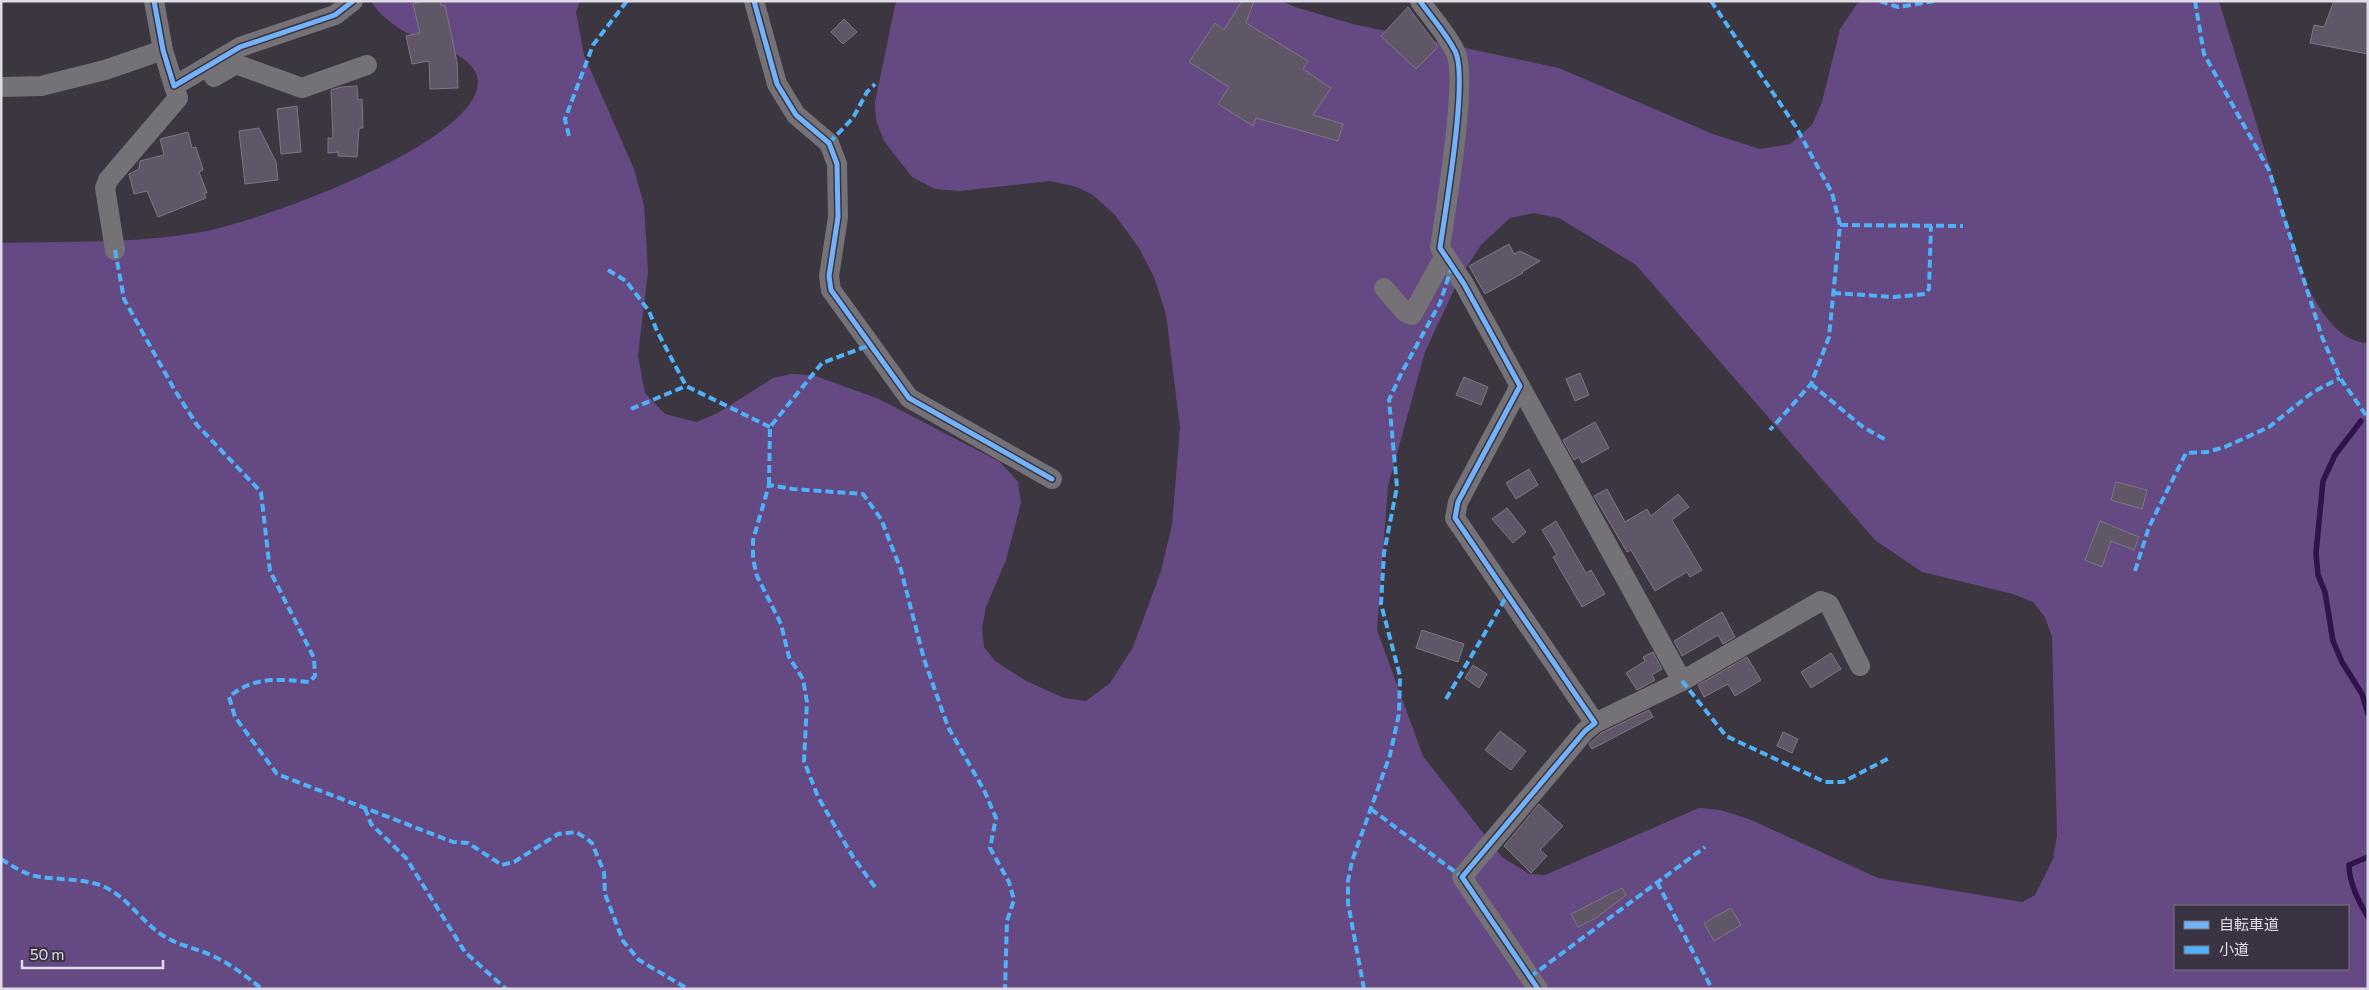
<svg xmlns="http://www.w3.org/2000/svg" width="2369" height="990" viewBox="0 0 2369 990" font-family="Commissioner,'Noto Sans JP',sans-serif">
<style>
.forest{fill:#644983;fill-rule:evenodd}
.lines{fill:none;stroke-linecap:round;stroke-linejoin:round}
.stream{stroke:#30134b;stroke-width:5.5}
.building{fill:#5f5668;stroke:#7c7880}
.street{stroke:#747277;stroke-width:20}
.quiet{stroke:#4fb1f8;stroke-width:4;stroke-dasharray:8 4;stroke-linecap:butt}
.cycleway-casing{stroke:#3a3343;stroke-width:8}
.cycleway{stroke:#73b2f8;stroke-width:5}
</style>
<rect width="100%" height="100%" fill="#3b3640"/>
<path class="forest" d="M 371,1 L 580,1 L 576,12 L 584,55 L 634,169 L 644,205 L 648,271 L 638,356 L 645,393 L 665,414 L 696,422 L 718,413 L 773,378 L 791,374 L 813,375 L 879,399 L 1000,462 L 1018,482 L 1021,503 L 1006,560 L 986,607 L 982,629 L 984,647 L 995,661 L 1026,681 L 1064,698 L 1086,701 L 1110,683 L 1133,647 L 1161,571 L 1172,525 L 1180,428 L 1166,314 L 1154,277 L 1139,248 L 1115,215 L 1093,195 L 1077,187 L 1050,181 L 960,191 L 935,189 L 912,177 L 884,141 L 876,120 L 875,102 L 896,1 L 1282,1 L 1295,7 L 1353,24 L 1559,68 L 1713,134 L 1760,149 L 1790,144 L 1812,125 L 1822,102 L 1840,29 L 1859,1 L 2219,1 L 2305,282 C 2318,306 2336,342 2368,343 L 2368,989 L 1,989 L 1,243 C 67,241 136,244 201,232 C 255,223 478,144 478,82 C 478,55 427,42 407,33 C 393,25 379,15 371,1 ZM 1534,213 L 1559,218 L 1636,265 L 1875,540 L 1922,572 L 2013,594 L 2033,602 L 2045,617 L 2052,637 L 2057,836 L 2053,859 L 2035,895 L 2022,902 L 1878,878 L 1749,819 L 1720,810 L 1699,808 L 1545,875 L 1529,874 L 1502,857 L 1423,756 L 1377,630 L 1388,486 L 1425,352 L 1460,277 L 1481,245 L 1510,218 ZM 2175,906 L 2348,906 L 2348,969 L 2175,969 Z"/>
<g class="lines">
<g class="stream">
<path d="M 2361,421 L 2335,455 L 2323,481 L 2316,553 L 2318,575 L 2325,592 L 2333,641 L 2342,662 L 2362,694 L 2368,714"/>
<path d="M 2368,857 L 2349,865 C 2349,882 2359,903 2368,917"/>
</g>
</g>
<g class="building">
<path d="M 424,1 L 440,1 L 441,6 L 445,5 L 457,62 L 458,88 L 430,89 L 429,61 L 412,64 L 406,36 L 420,33 L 413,4 Z"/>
<path d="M 1242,1 L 1254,1 L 1246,23 L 1308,61 L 1303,69 L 1331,88 L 1313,115 L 1343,124 L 1338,141 L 1256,118 L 1253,126 L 1218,104 L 1229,87 L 1189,62 L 1215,23 L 1224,30 Z"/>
<path d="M 2334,1 L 2368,1 L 2368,54 L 2310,43 L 2314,25 L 2324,27 Z"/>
<path d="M 1408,7 L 1438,47 L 1416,69 L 1381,36 Z"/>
<path d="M 844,19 L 857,32 L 843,44 L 831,32 Z"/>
<path d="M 357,86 L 358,100 L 362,99 L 363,128 L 359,128 L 357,157 L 338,156 L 338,152 L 328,153 L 328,138 L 333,138 L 331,90 L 341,87 Z"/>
<path d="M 297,106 L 301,152 L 281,154 L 277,109 Z"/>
<path d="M 259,128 L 276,162 L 278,180 L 245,184 L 239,131 Z"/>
<path d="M 188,132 L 192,148 L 196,147 L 203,170 L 199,172 L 207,193 L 204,193 L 206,198 L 158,217 L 147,191 L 134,194 L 129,174 L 139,169 L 140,161 L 164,155 L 160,139 Z"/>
<path d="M 1509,244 L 1514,254 L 1520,251 L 1540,261 L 1522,272 L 1523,273 L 1485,294 L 1469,266 Z"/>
<path d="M 1580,373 L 1589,395 L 1575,401 L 1566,379 Z"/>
<path d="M 1464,377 L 1488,387 L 1481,405 L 1456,395 Z"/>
<path d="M 1595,422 L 1609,448 L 1582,463 L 1579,457 L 1574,460 L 1563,440 Z"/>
<path d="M 1529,469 L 1538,485 L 1516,499 L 1506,483 Z"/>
<path d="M 2116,482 L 2147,490 L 2142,509 L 2111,500 Z"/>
<path d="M 1607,489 L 1625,522 L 1647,509 L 1651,516 L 1678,494 L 1689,507 L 1672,520 L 1702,570 L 1690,577 L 1687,572 L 1655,591 L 1631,550 L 1627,552 L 1594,496 Z"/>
<path d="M 1507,508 L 1526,532 L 1513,543 L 1492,519 Z"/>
<path d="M 1556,521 L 1586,573 L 1591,570 L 1605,594 L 1582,607 L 1553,557 L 1557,555 L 1542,530 Z"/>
<path d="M 2100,521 L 2139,537 L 2134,550 L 2111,541 L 2102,567 L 2085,560 Z"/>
<path d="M 1722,612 L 1735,637 L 1723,644 L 1718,635 L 1682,656 L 1674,641 Z"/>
<path d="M 1422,630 L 1464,644 L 1458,662 L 1416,648 Z"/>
<path d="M 1653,652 L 1662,669 L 1652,675 L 1655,680 L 1637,690 L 1626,673 L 1645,661 L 1643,657 Z"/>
<path d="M 1831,653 L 1841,669 L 1811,688 L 1801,672 Z"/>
<path d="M 1747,657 L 1761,680 L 1735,696 L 1728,684 L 1704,697 L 1698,685 Z"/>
<path d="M 1473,665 L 1487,674 L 1479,688 L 1465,678 Z"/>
<path d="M 1649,710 L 1653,717 L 1592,749 L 1589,744 L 1601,733 Z"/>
<path d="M 1500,731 L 1526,751 L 1511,770 L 1485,750 Z"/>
<path d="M 1783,732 L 1798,739 L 1792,753 L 1777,746 Z"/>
<path d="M 1539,804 L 1563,826 L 1540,850 L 1547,856 L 1531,873 L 1504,846 Z"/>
<path d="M 1622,888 L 1626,895 L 1596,918 L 1578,927 L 1571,914 Z"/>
<path d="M 1731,908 L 1741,925 L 1714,941 L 1704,923 Z"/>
</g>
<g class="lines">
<g class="street">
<path d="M 154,1 L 163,50 L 174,86 L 240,47 L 335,15 L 353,1"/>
<path d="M 754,1 L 777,84 L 796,115 L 829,143 L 837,164 L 838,217 L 829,276 L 831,290 L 909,398 L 1052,479"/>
<path d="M 1420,1 C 1431,17 1446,33 1455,51 C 1469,77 1445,212 1440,248 L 1464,284 L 1520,386 L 1458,502 L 1455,518 L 1595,723 L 1585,731 L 1462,877 L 1538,989"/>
<path d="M 214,77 L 236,64 L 302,88 L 367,65"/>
<path d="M 1,87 L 41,86 L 105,70 L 163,50"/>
<path d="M 115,250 L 105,188 L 108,180 L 178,98 L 174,86"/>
<path d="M 1384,288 L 1405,312 L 1412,315 L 1445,255"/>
<path d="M 1520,386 L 1682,681 L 1821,601 L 1829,604 L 1860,666"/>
<path d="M 1595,723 L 1682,681"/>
</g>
<g class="quiet">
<path d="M 1711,1 L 1796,127 L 1832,193 L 1840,225 L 1829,337 L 1811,384 L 1770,430"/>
<path d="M 1880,1 L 1898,7 L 1935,1"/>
<path d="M 2195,1 L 2204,54 L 2269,170 L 2322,337 L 2340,378 L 2368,418"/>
<path d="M 569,136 L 565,119 L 593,45 L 627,1"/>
<path d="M 829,143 L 853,118 L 867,92 L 875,84"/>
<path d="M 1840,225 L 1963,226"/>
<path d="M 115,250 L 124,299 L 174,389 L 197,425 L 261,492 L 270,571 L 314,658 L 315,676 L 309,682 C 280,679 253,676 229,697 L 235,717 L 277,774 L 453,842 L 468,843 L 502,865 L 514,862 L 558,834 L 576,832 L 587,839 L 592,843 L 604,872 L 605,894 L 623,941 L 639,960 L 688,989"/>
<path d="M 608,270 L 626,281 L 649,311 L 657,331 L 686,386 L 770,427"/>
<path d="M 1833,293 L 1894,297 L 1925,294 L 1929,289 L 1931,226"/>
<path d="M 1811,384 L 1863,427 L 1886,440"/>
<path d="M 631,409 L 686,386"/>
<path d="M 769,485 L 770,427 L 822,363 L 870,345"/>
<path d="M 2135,571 L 2149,527 L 2186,453 L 2207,452 L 2225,447 L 2269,427 L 2313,392 L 2340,378"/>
<path d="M 1682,681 L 1726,736 L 1825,782 L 1843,782 L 1891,757"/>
<path d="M 1446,699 L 1508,594"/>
<path d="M 365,808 L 371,824 L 406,858 L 465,952 L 506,989"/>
<path d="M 1371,809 L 1462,877"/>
<path d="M 1,859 C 12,866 23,873 35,876 C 56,880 79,878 100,885 C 125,894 141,921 162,935 C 179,946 197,948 215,957 C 232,965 247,977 262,989"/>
<path d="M 1657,882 L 1712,989"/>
<path d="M 875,887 L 853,857 L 818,797 L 804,761 L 807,702 L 803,679 L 789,657 L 781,624 L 757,576 L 753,559 L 753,540 L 769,485 L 793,489 L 863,494 L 881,519 L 901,570 L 924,659 L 948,727 L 984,790 L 996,818 L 990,848 L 1009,882 L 1014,900 L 1007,921 L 1005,989"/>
<path d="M 1530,977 L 1705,847"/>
<path d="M 1364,989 L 1348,903 L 1348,881 L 1352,861 L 1390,755 L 1399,714 L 1400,676 L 1381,604 L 1384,553 L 1397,487 L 1389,400 L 1402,372 L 1440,303 L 1452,266"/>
</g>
<defs>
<g id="cycleway">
<path d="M 154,1 L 163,50 L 174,86 L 240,47 L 335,15 L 353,1"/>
<path d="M 754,1 L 777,84 L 796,115 L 829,143 L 837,164 L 838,217 L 829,276 L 831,290 L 909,398 L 1052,479"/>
<path d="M 1420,1 C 1431,17 1446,33 1455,51 C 1469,77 1445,212 1440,248 L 1464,284 L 1520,386 L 1458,502 L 1455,518 L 1595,723 L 1585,731 L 1462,877 L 1538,989"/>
</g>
</defs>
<use href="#cycleway" class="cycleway-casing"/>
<use href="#cycleway" class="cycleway"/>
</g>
<rect width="2369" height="990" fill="none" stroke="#e0dce6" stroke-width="5"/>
<rect x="2174" y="905" width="175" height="65" fill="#3a3343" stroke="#7c7784"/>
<rect x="2184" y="921" width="25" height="8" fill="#73b2f8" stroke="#7c7784"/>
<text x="2219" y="930" font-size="15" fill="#e0dce6">自転車道</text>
<rect x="2184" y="946" width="25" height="8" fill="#4fb1f8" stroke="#7c7784"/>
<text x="2219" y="955" font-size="15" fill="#e0dce6">小道</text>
<path d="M22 960v8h141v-8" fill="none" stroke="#e0dce6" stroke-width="2.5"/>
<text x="30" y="960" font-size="15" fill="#e0dce6" stroke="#3a3343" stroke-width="4" paint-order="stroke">50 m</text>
</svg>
